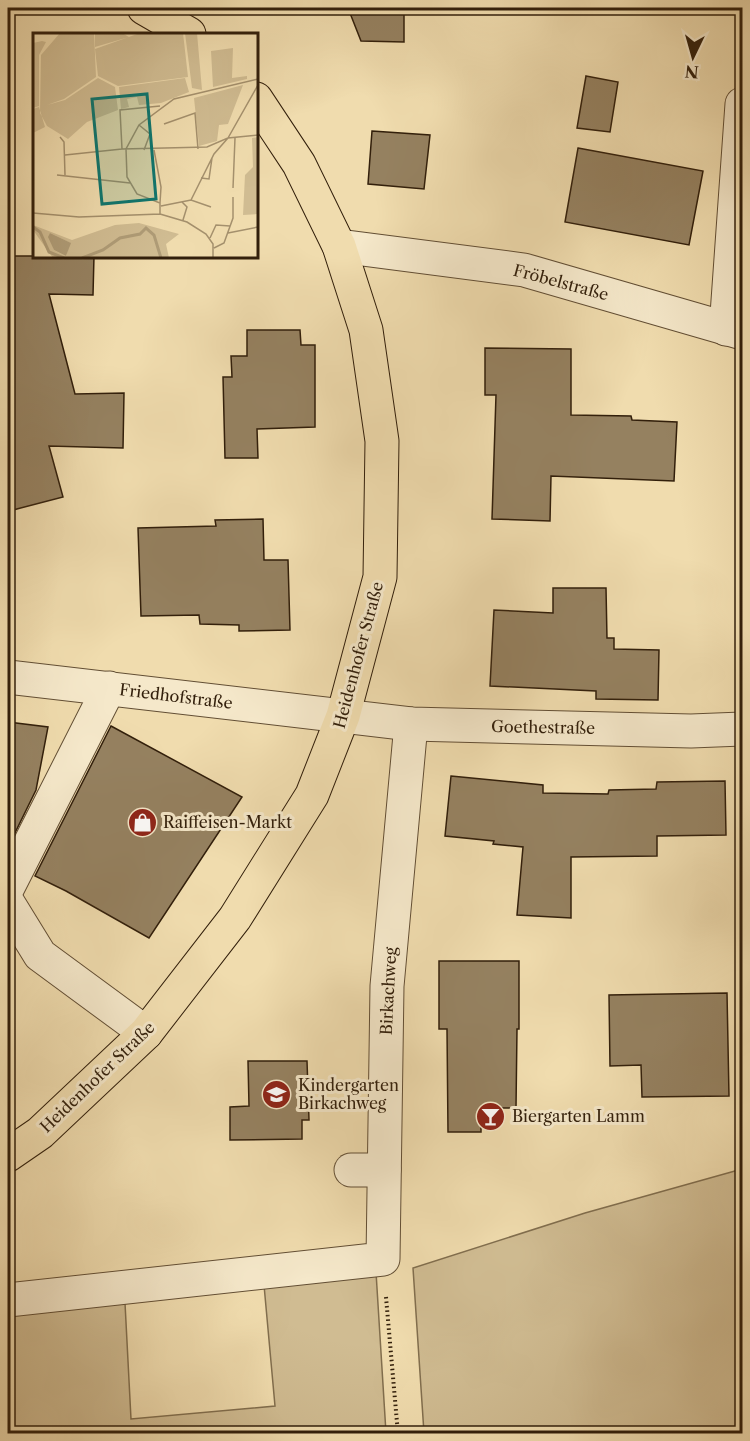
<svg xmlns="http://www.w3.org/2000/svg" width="750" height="1441" viewBox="0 0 750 1441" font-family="'Libre Caslon Text',serif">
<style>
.green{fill:#d0bc92;stroke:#816e4e;stroke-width:1.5}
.building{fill:#958160;stroke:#321f0b;stroke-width:1.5}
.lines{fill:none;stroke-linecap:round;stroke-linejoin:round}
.minor-casing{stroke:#624e34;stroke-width:35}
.major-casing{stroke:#321f0b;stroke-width:35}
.path{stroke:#321f0b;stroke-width:4;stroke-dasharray:1.5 3;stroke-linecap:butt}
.minor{stroke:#f5e8ca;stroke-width:33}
.major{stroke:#f0dcae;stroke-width:33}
.labels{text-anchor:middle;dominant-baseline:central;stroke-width:6;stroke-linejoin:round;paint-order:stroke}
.street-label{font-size:16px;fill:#321f0b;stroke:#f5e8ca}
.poi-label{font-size:16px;fill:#321f0b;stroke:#f5e8ca;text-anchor:start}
.inset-river{fill:none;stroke:#af9c77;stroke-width:3}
.inset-road{fill:none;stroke:#a4906d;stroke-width:1.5}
.view{fill:#0f766e;fill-opacity:0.15;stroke:#0f766e;stroke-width:3}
.inset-edge{fill:none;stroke:#321f0b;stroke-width:3}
</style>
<rect width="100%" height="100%" fill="#f0dcae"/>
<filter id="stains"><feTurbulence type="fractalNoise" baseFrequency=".00333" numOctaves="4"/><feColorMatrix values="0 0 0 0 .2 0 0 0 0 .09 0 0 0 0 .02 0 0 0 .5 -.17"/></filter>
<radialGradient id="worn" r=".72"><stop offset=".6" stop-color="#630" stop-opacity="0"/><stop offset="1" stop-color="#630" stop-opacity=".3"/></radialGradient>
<g class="green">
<path d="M 742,1169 L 742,1433 L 424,1433 L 413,1268 L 585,1213 Z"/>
<path d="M 376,1272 L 386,1433 L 8,1434 L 8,1313 L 125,1303 L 131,1419 L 275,1406 L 264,1285 Z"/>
</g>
<g class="building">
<path d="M 348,8 L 404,8 L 404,42 L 361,41 Z"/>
<path d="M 586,76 L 618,82 L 610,132 L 577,128 Z"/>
<path d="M 372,131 L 430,135 L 424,189 L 368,184 Z"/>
<path d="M 578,148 L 703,171 L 689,245 L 565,222 Z"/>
<path d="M 8,256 L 94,256 L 93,295 L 49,294 L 75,394 L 124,393 L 123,448 L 49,446 L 63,497 L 13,510 L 8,488 Z"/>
<path d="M 247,330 L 300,330 L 301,345 L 315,345 L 315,427 L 257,429 L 258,458 L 225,458 L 223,377 L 232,377 L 231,356 L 247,356 Z"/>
<path d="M 485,348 L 571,349 L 571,415 L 631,416 L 632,420 L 677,422 L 674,481 L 551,476 L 550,521 L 492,519 L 496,395 L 485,395 Z"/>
<path d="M 263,519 L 264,560 L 288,560 L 290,630 L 239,631 L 239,625 L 200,624 L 199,615 L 141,616 L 138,528 L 216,526 L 215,520 Z"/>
<path d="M 553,588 L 606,588 L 607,638 L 614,638 L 614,649 L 659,650 L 658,700 L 596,699 L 596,691 L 490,686 L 494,610 L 553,613 Z"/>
<path d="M 8,722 L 48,727 L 36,790 L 8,847 Z"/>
<path d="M 111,726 L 242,797 L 149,938 L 66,891 L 35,876 Z"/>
<path d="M 451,776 L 543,785 L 543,793 L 608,794 L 609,790 L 656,789 L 657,782 L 725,781 L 726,835 L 657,836 L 657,856 L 571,857 L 571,918 L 517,915 L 523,847 L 493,844 L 494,841 L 445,836 Z"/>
<path d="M 439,961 L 519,961 L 519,1029 L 517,1029 L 516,1108 L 481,1108 L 481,1132 L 448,1132 L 447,1029 L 439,1029 Z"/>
<path d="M 727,993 L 729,1096 L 642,1097 L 641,1065 L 610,1066 L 609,995 Z"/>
<path d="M 248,1061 L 307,1061 L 309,1120 L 302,1120 L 302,1139 L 230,1140 L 230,1107 L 249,1106 Z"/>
</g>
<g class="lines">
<defs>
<g id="minor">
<path d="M 339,246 L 524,270 L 742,333"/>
<path d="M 726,329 L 742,104"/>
<path d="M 8,677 L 411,724 L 691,731 L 742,729"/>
<path d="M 8,887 L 109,688"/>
<path d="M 8,903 L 40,955 L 146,1033"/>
<path d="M 351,1170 L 384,1170"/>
<path d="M 8,1300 L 383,1259 L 387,986 L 411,724"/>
</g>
<g id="major">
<path d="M 144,8 L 189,34"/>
<path d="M 8,1155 L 40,1133 L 146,1033 L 235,918 L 312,795 L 343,716 L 380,577 L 382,441 L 366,330 L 339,246 L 299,164 L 256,99"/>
</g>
</defs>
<use href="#minor" class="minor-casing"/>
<use href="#major" class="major-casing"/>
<path class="path" d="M 386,1297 L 398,1434"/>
<use href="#minor" class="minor"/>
<use href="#major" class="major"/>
</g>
<defs>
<symbol id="shop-disc" viewBox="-11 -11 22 22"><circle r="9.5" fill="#8f2418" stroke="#f5e8ca"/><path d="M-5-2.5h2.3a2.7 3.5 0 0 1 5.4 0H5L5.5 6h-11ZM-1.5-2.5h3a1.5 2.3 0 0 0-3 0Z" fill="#fff"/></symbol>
<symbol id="school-disc" viewBox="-11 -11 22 22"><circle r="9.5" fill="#8f2418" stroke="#f5e8ca"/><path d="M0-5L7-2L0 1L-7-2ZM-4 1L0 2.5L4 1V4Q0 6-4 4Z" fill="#fff"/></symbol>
<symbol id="bar-disc" viewBox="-11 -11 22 22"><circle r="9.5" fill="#8f2418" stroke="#f5e8ca"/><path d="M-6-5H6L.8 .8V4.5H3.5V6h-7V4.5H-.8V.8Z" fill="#fff"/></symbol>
</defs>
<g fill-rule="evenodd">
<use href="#shop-disc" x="126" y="806" width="33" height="33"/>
<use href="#school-disc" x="260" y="1078" width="33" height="33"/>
<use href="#bar-disc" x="474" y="1100" width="33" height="33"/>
</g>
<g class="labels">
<g class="street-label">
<text transform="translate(561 282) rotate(15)">Fröbelstraße</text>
<text transform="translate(358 655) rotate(-75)">Heidenhofer Straße</text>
<text transform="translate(176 696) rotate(7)">Friedhofstraße</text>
<text transform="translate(543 727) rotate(1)">Goethestraße</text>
<text transform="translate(388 991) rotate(-87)">Birkachweg</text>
<text transform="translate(97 1077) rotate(-44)">Heidenhofer Straße</text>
</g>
<g class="poi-label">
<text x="163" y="822">Raiffeisen-Markt</text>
<text x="298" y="1085">Kindergarten<tspan x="298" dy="18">Birkachweg</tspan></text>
<text x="512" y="1116">Biergarten Lamm</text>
</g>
</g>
<g transform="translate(33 33)">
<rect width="225" height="225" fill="#f0dcae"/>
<path d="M 27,0 L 61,0 L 63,44 L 31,66 L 14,72 L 32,67 L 65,45 L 82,54 L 85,77 L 54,89 L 35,106 L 14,93 L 7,80 L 8,22 ZM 62,0 L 89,0 L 96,4 L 62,14 ZM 107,0 L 150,0 L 155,44 L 85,53 L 65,43 L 62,16 ZM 152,0 L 164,0 L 169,57 L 159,55 ZM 9,8 L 13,9 L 6,22 L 6,73 L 0,75 L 0,10 ZM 200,15 L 199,45 L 214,43 L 214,46 L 180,54 L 178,18 ZM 152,45 L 156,59 L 128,70 L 106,72 L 104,64 L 94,66 L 96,74 L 88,76 L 86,54 ZM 210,52 L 195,91 L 186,92 L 184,108 L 166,113 L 161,65 ZM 6,74 L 12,94 L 0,100 L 0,76 ZM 225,104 L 225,181 L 210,182 L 212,142 L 220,134 L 219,105 ZM 106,190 L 146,201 L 133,211 L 136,225 L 20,225 L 0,197 L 0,192 L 39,207 L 82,192 ZM 17,200 L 37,210 L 33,223 L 21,217 Z" fill="#d0bc92" fill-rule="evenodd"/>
<path d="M 17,200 L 38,210 L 33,223 L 21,217 L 15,204 Z" fill="#af9c77"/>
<path class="inset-river" d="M 0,194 L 7,199 L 16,219 L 31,225M 49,225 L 70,217 L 87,205 L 107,201 L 113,195 L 121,202 L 128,225"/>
<path class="inset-road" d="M 131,91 L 162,80 L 165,116M 106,92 L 117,101 L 111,117M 27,104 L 31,109 L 32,142M 89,116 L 87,77 L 127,73M 121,117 L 128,154 L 127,170M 32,122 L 89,116 L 174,114 L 195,105 L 225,52M 24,142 L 97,150M 168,145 L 176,146 L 179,125M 200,155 L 202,105M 158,167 L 181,121 L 195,105 L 225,102M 149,169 L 154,174 L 150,187M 128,173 L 158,167 L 178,174M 0,180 L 46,184 L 127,181 L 127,170 L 104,161 L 94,144 L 93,116 L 106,92 L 141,66 L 225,46M 127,181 L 154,189 L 173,201 L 180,211 L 180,225M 195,200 L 225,194M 177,205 L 183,192 L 197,193M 181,215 L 191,210 L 200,185 L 200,164"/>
<path class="view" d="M 114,61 L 123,166 L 69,171 L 59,66 Z"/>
<rect width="225" height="225" class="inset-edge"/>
</g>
<rect width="750" height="1441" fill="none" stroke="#f0dcae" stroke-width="30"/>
<rect x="9" y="9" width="732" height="1423" fill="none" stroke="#321f0b" stroke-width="3"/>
<rect x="15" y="15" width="720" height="1411" fill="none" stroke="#321f0b" stroke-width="1.5"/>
<g transform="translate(693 57) rotate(185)" stroke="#f5e8ca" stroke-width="4.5" paint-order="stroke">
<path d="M0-4.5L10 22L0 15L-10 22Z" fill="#321f0b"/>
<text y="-9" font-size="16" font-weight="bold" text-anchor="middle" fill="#321f0b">N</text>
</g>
<rect width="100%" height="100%" filter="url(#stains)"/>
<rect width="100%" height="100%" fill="url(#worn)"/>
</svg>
